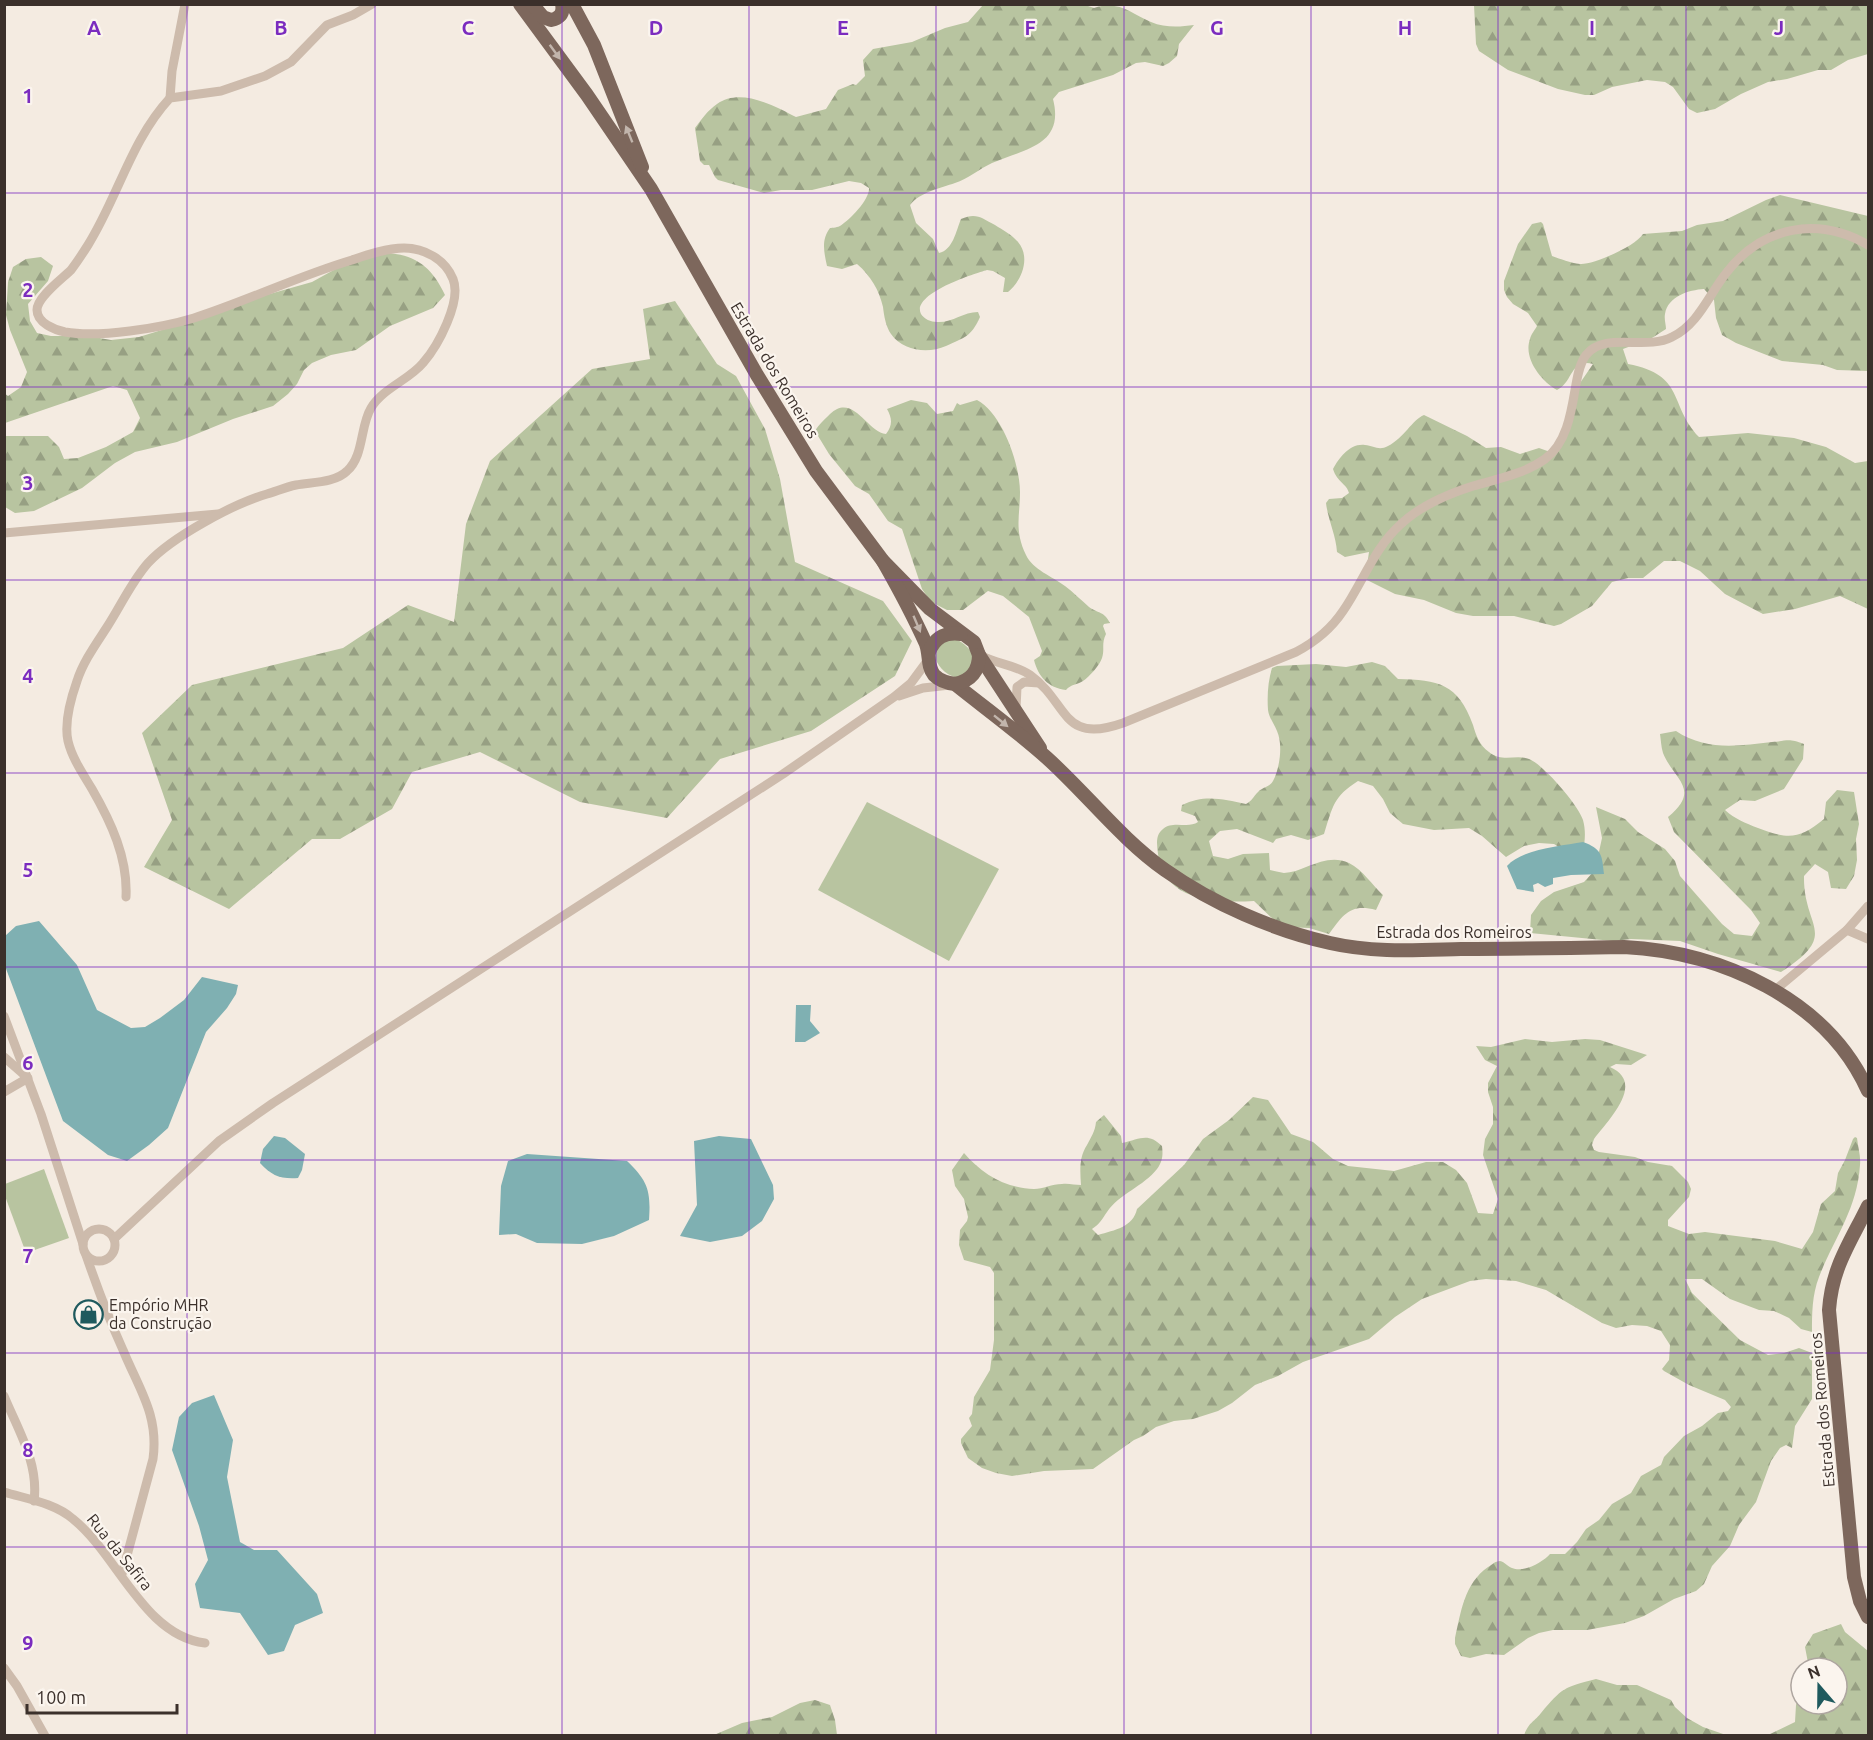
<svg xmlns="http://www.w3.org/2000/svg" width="1873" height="1740" viewBox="0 0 1873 1740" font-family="Ubuntu,sans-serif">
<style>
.green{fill:#b8c4a0}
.forest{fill:url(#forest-firs)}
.water{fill:#7fb0b2}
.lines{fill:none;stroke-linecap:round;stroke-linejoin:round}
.minor{stroke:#cdbbac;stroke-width:9}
.primary{stroke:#7d675c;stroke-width:14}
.oneway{fill:#c2b5ac}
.grid{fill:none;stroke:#7b2cbf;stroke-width:1.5;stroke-opacity:0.55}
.labels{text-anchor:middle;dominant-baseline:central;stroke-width:4.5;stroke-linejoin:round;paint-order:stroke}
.street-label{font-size:16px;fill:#3b302b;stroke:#fbf5ee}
.poi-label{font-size:16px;fill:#3b302b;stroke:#fbf5ee;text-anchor:start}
.grid-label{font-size:20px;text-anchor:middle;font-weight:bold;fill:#7b2cbf;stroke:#fbf5ee;stroke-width:4.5;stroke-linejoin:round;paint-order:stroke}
</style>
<defs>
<pattern id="forest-firs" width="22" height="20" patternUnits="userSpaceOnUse" patternTransform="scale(1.5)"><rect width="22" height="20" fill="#b8c4a0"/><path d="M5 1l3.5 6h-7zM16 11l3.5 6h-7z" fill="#97a083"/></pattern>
</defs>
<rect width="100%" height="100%" fill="#f4ebe1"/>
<g class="green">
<path d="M 950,637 C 962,641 968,646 975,657 L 972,671 L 957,678 C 944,674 937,666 933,652 L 937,645 Z"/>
<path d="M 867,802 L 999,869 L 949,961 L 818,890 Z"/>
<path d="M 44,1169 L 69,1238 L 26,1253 L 5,1196 L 5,1184 Z"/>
</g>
<g class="forest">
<path d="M 1082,4 L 1094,8 C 1119,0 1130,13 1151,22 C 1165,28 1180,27 1194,25 L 1179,44 L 1177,56 L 1169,63 L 1163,66 L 1145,62 L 1136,63 L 1113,75 L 1059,92 L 1053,99 C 1065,146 1024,149 992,163 C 979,169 968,179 955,183 C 941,188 920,192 910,205 L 916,223 L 933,239 L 939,253 C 953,250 956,231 961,219 C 976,212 982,218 995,225 C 1003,230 1012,235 1018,242 C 1031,257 1022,281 1008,292 L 1003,292 L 1005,278 L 993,271 L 987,270 C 973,274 911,294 921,314 C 924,319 931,322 937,322 C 952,323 963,312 978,312 L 980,317 C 971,337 965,337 946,346 C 928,354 903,351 891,334 C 886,327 884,316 883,307 C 879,290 871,276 857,264 L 842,269 L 827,266 C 824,252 821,240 830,228 C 832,228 839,227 840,226 C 850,220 870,199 869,188 L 861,183 L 849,181 L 812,190 L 781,190 L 764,193 L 718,180 L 715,177 L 709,165 L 704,165 L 700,161 L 695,128 C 701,120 708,110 717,104 C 740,87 775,106 796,117 L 826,109 L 838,90 L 853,84 L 856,85 L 865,76 L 863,60 L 873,49 L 912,42 L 945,28 L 968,22 L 983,5 Z"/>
<path d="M 1474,5 L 1868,5 L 1868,54 L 1848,60 L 1831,70 L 1818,70 L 1787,79 L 1768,82 L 1741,94 L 1715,109 L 1697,113 L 1689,109 L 1673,87 L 1665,82 L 1647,80 L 1612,87 L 1594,95 L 1585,95 L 1558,89 L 1508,70 L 1479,51 L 1476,44 Z"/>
<path d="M 1780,195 L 1868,216 L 1868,371 L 1837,370 L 1823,365 L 1782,361 L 1736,343 L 1722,335 L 1716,318 L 1714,300 L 1704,289 C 1689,290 1668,296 1665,314 C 1664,319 1666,325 1666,329 L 1652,338 L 1623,349 L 1628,364 C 1686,375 1668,404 1699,437 L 1748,433 L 1794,438 L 1826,447 L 1855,463 L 1868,461 L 1868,609 L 1840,596 L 1795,609 L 1763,614 L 1725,594 L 1700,571 L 1680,561 L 1664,561 L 1643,578 L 1628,578 L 1612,582 L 1592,606 L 1561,624 L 1554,626 L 1514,616 L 1473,616 L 1456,613 L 1424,600 L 1395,594 L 1365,579 L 1369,552 L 1345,557 L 1337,552 C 1336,535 1328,520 1326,503 L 1329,499 L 1342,498 L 1349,493 C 1347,484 1337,482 1333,469 C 1339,458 1350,443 1365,445 C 1374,446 1379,451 1388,446 C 1404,438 1412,420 1424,415 L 1467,436 L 1486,448 L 1501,447 L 1520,454 L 1539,448 L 1553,453 L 1580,383 L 1593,364 C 1570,358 1573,383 1557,390 C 1541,381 1523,358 1530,339 C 1531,334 1535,330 1537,326 L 1528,313 L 1513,304 L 1507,297 L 1504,290 L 1504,281 L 1518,244 L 1532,224 L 1541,222 L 1543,224 L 1552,256 C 1561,259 1570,263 1580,264 C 1593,265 1636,246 1643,234 L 1682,231 L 1697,225 L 1723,221 L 1766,200 Z"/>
<path d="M 385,253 C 415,254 432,267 445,295 L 433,308 L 390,326 L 356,350 L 331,355 L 312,363 L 304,370 L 297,384 L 288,394 L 273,406 L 233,419 L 177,442 L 135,452 L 115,463 L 82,488 L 34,511 L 15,513 L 5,507 L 5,436 L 48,436 L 59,447 L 64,459 L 78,458 L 106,447 L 133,432 L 140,418 L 127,390 L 113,386 L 5,423 L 4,393 L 8,396 L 21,387 L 27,372 L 10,330 L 6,315 L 8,282 L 13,267 L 26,259 L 41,257 L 53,266 L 48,281 L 28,304 L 30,321 L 37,333 L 51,336 L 88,336 L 111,340 L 139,337 L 191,321 L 259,297 L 312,282 L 341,266 Z"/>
<path d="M 675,301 L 717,364 L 736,376 L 765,429 L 780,479 L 795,562 L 883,601 L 912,641 L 895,676 L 811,731 L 720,759 L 667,818 L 580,802 L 480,752 L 412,772 L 392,809 L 340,839 L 312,839 L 229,909 L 144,867 L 172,820 L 142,733 L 192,685 L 343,648 L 408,605 L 454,622 L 466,524 L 490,461 L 592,369 L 650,359 L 643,309 Z"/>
<path d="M 911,400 L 927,403 L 937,414 L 953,411 L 957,403 L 960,405 L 977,400 C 1002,413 1020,464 1020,492 C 1020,516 1014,530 1026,555 C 1033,570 1052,576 1065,586 C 1073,592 1081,600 1089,607 C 1099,614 1104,611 1110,623 L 1104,624 L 1103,626 L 1106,634 C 1101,644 1105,649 1102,658 C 1100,665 1089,677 1083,681 C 1077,685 1071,684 1066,690 C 1048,688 1038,676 1034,660 L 1040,656 L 1042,651 L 1029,617 L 1003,596 L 988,591 L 963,610 L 947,610 L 931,602 L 922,589 L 902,529 L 888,521 L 869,494 L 855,486 L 829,454 L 815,431 C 819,424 824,420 830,414 C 853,392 867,432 886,434 C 893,425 892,418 887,409 Z"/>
<path d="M 1372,662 L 1385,666 L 1398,679 C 1438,680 1458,683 1473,725 C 1476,735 1479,745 1489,752 C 1503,763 1515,754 1529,759 C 1543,764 1579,806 1583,820 C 1586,831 1585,841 1583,852 L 1567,852 L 1554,844 L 1539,843 L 1524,846 L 1506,857 L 1482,836 L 1469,828 L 1434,830 L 1403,824 L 1390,813 L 1383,799 L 1373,786 L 1358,781 C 1333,797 1333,806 1324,834 L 1308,840 L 1291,835 L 1276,839 L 1273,843 L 1237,829 L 1220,831 L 1209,841 L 1213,856 L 1228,859 L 1243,854 L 1269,853 L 1270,870 C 1274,871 1279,872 1284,873 C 1303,873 1325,852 1349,863 C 1363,870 1372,885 1383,895 L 1376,910 C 1350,903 1343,915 1329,934 L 1309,928 L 1287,927 L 1276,922 L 1254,901 C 1217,903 1164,902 1158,854 C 1157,845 1155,835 1163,829 C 1173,820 1188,829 1198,822 L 1195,816 L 1181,811 L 1182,805 C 1204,794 1223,799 1246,804 C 1252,801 1253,797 1258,792 C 1263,787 1270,787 1273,781 C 1280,768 1283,744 1277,731 C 1274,723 1269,718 1268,710 C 1267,696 1268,681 1272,668 L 1277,666 L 1316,664 L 1346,667 Z"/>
<path d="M 1676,731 C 1706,751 1738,746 1772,742 C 1788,741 1788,738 1804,744 L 1803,759 L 1784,789 L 1755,801 L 1740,800 L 1725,810 C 1735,819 1745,823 1758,828 C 1787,839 1799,840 1824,819 L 1826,802 L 1837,790 L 1854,792 L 1859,824 L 1856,839 L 1857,860 L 1854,876 L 1846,889 L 1831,888 L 1828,872 L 1815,864 L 1804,876 C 1803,929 1841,933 1781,972 L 1718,954 L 1680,941 L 1631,939 L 1613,941 L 1530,933 L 1531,915 L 1541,901 L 1554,892 L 1584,882 L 1595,870 L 1602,838 L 1596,807 L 1625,819 L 1638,832 L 1665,849 L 1675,861 L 1680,876 L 1722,924 L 1734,934 L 1752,936 L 1760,923 L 1751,910 L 1674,832 L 1668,817 C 1702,789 1674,780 1663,753 C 1661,747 1661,740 1660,734 Z"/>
<path d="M 1525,1039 L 1552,1042 L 1585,1039 L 1600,1040 L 1647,1055 L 1631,1065 L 1616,1064 L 1610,1067 C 1646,1083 1609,1119 1594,1139 L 1592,1145 L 1594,1150 L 1599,1152 L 1635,1157 L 1648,1162 L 1672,1166 L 1688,1182 L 1691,1189 L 1689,1197 L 1668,1220 L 1668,1226 L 1689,1234 L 1705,1232 L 1775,1241 L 1802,1249 L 1813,1232 L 1821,1204 L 1835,1191 L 1838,1173 L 1845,1160 L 1853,1139 L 1855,1137 L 1857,1138 C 1858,1147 1861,1157 1860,1165 C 1857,1210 1834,1238 1819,1277 C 1812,1295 1812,1314 1812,1332 L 1801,1329 L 1789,1318 L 1774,1311 L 1759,1310 L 1730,1299 L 1702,1279 L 1685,1279 L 1692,1293 L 1740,1340 L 1768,1355 L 1784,1353 L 1799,1348 L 1812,1353 L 1812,1399 L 1795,1426 L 1792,1448 L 1786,1445 L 1780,1448 L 1771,1461 L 1756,1502 L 1739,1525 L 1730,1546 L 1712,1566 L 1704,1584 L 1696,1591 L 1674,1599 L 1644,1616 L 1625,1623 L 1587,1630 L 1553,1630 L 1539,1633 L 1528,1638 L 1504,1655 L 1486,1654 L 1470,1658 L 1461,1656 L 1455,1644 L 1455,1638 C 1461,1612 1464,1584 1488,1567 C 1492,1565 1495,1561 1500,1561 C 1505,1562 1507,1566 1512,1568 C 1524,1573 1543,1562 1550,1554 L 1565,1554 L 1577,1542 L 1586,1529 L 1599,1520 L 1612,1504 L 1631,1493 L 1641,1476 L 1661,1465 L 1664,1457 L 1684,1436 L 1702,1426 L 1718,1413 L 1728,1411 L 1731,1407 L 1725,1400 L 1689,1385 L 1664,1371 L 1662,1369 L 1669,1360 L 1670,1345 L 1661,1331 L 1647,1326 L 1632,1325 L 1616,1328 L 1602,1323 L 1546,1290 L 1516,1281 L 1486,1279 L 1470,1281 L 1422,1299 L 1395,1317 L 1369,1339 L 1303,1362 L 1278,1376 L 1255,1385 L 1232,1403 L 1218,1411 L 1193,1419 L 1174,1421 L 1156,1427 L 1143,1436 L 1134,1440 L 1093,1469 L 1044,1471 L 1012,1476 L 996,1473 L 982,1468 L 968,1458 L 961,1443 L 961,1439 L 972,1426 L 969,1418 L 972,1414 L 974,1397 L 990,1370 L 994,1340 L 994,1273 L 990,1267 L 964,1260 L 959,1245 L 960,1230 L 967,1221 L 968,1217 L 964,1199 L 955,1186 L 952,1170 L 964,1153 C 982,1174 1005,1188 1034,1189 C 1043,1189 1052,1184 1062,1184 C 1068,1183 1075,1185 1081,1185 C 1080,1171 1079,1157 1087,1145 C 1091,1137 1095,1132 1096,1122 L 1104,1115 L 1121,1136 L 1122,1143 C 1140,1139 1148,1132 1162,1146 C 1163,1154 1163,1161 1157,1169 C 1144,1186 1119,1194 1107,1212 C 1102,1219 1100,1224 1092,1229 L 1098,1235 C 1115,1230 1133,1227 1137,1209 L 1184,1165 L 1203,1139 L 1229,1120 L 1253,1097 L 1268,1100 L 1291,1134 L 1313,1142 L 1333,1159 L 1348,1166 L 1394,1171 L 1426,1162 L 1443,1162 L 1456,1170 L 1467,1183 L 1478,1213 L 1493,1214 L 1498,1199 L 1483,1155 L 1485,1139 L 1493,1124 L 1493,1107 L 1488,1092 L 1488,1083 L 1497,1066 L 1485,1060 L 1476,1046 L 1491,1047 Z"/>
<path d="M 1841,1624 L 1845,1632 L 1868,1651 L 1868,1735 L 1768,1735 L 1795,1722 L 1796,1705 L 1801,1688 L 1801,1704 L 1837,1704 L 1837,1668 L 1809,1668 L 1805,1647 L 1813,1634 Z"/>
<path d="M 1596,1679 L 1617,1685 L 1637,1685 L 1671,1700 L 1675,1707 L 1687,1718 L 1703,1727 L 1726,1735 L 1524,1735 C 1530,1721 1532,1724 1541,1713 C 1562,1688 1564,1687 1596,1679 Z"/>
<path d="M 815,1700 L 830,1705 L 835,1720 L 837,1735 L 714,1735 L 742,1723 L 772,1717 L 800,1703 Z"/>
</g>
<g class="water">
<path d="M 1583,842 C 1602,849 1602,855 1604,874 L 1571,875 L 1553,878 L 1553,884 L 1545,887 L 1538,883 L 1533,885 L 1534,892 L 1517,889 L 1507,866 C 1522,849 1561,846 1583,842 Z"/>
<path d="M 39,921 L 77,965 L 97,1010 L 131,1028 L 145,1027 L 160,1018 L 184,1000 L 202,977 L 238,985 L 236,994 L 227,1008 L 206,1032 L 168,1128 L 149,1145 L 127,1161 L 108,1155 L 63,1121 L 5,966 L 5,936 L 16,926 Z"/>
<path d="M 796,1005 L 811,1005 L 810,1021 L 820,1033 L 805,1042 L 795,1042 Z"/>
<path d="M 274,1136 L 285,1138 L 305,1154 L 302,1170 L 298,1178 C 280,1179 272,1176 260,1163 L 263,1149 Z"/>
<path d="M 719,1136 L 751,1139 L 773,1185 L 774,1199 L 762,1221 L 742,1236 L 710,1242 L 680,1236 L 697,1205 L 694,1141 Z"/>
<path d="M 527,1154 L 627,1161 C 648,1181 651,1191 649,1220 L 614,1236 L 582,1244 L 537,1243 L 516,1234 L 499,1235 L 501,1186 L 508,1161 Z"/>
<path d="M 214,1395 L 233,1440 L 227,1477 L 240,1542 L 254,1550 L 277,1550 L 317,1594 L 323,1613 L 295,1625 L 284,1651 L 268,1655 L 240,1613 L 200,1608 L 195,1584 L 208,1560 L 199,1526 L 172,1450 L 179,1417 L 192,1403 Z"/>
</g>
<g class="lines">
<g class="minor">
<path d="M 170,98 L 172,71 L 185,4"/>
<path d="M 4,533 L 218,514"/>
<path d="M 982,656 C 997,664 1016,665 1030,675 C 1069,703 1061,745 1123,723 L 1296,652 C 1315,642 1331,629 1343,611 C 1363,582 1374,548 1401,524 C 1420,506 1448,494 1473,486 C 1497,479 1524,474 1545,459 C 1566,444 1571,414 1575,390 C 1577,379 1579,364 1586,355 C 1605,331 1645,351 1672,337 C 1699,324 1709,294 1727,272 C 1763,226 1818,216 1868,245"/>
<path d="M 899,696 L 923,688 L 950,685"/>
<path d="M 1016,709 L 1017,687 L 1024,682 L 1039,683"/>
<path d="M 126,897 C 128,858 111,822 92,789 C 83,774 72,758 68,741 C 64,723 71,698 77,681 C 83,662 96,644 107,627 C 120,607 132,581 148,563 C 172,537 233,504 267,494 C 277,491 286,487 296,485 C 312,482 335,483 347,471 C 364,456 360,426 371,408 C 383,388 409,380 423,363 C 438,346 462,301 453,279 C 445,259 424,248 404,248 C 387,248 369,254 352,260 C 298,276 247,301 194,318 C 161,328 99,338 65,332 C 55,330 37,323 37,310 C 37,297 62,279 71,270 C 77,262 83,253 88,245 C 118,197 131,140 170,98 L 221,91 L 265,76 L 291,62 L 327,25 L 353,15 L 372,4"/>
<path d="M 1847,930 L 1868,939"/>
<path d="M 1774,991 L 1847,930 L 1868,906"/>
<path d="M 4,1016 L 41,1114 L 83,1244"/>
<path d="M 4,1057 L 28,1078 L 4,1092"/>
<circle cx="99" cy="1245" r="16"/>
<path d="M 114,1239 L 219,1141 L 273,1103 L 783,774 L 894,697 L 911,683 L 928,660"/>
<path d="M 86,1255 C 97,1287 109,1319 123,1350 C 139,1389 159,1415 153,1459 L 122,1574"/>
<path d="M 4,1396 C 18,1430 39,1463 34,1501"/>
<path d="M 4,1492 C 27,1499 55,1503 73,1519 C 117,1554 144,1636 205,1643"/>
<path d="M 4,1668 L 17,1686 L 45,1736"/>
</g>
<g class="primary">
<path d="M 520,4 L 587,95 L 651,189 L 757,375 L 816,471 L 883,561 L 930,609 L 974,642 L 979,655 L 1040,748"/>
<path d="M 532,4 L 543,17 L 551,20 C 559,18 564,14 562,4"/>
<path d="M 572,4 L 594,45 L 642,167"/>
<path d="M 883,561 C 899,589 913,615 926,644 C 930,655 927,666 934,675 C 940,681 947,683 955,684 C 985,708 1018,732 1047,758 C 1087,794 1121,839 1165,870 C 1213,904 1273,930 1330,943 C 1373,953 1418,950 1461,949 C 1516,949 1570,948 1624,947 C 1721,952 1827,999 1868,1091"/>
<path d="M 929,652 C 935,637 945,632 961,634"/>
<path d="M 955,684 C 971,681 979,671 979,655"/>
<path d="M 1868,1206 C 1850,1243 1832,1267 1829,1310 L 1854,1577 L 1860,1601 L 1868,1617"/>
</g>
</g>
<defs><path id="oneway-solid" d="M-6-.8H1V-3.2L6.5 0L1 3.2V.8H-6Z" transform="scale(1.5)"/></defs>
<g class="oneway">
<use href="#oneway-solid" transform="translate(555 52) rotate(54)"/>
<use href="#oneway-solid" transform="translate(629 134) rotate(-112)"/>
<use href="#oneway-solid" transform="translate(917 624) rotate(67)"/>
<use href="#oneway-solid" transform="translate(1001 721) rotate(39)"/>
</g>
<path class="grid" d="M 187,4 L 187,1736M 375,4 L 375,1736M 562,4 L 562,1736M 749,4 L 749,1736M 936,4 L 936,1736M 1124,4 L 1124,1736M 1311,4 L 1311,1736M 1498,4 L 1498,1736M 1686,4 L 1686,1736M 4,193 L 1868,193M 4,387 L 1868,387M 4,580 L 1868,580M 4,773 L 1868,773M 4,967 L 1868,967M 4,1160 L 1868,1160M 4,1353 L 1868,1353M 4,1547 L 1868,1547"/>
<defs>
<symbol id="shop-ring" viewBox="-11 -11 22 22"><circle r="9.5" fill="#fbf5ee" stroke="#1f5a5e" stroke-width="1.5"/><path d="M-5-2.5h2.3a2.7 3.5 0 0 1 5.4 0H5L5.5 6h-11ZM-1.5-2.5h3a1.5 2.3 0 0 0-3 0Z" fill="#1f5a5e"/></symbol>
</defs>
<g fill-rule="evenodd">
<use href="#shop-ring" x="72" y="1298" width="33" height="33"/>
</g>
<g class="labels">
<g class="street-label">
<text transform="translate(775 370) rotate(59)">Estrada dos Romeiros</text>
<text x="1454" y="932">Estrada dos Romeiros</text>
<text transform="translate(1822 1410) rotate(-95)">Estrada dos Romeiros</text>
<text transform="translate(120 1552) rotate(51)">Rua da Safira</text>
</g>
<g class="poi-label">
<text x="109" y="1305">Empório MHR<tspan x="109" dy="18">da Construção</tspan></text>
</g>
</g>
<g class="grid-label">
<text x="94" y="35">A</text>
<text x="281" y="35">B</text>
<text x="468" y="35">C</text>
<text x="656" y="35">D</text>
<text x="843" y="35">E</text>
<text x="1030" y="35">F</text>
<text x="1217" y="35">G</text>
<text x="1405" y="35">H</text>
<text x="1592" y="35">I</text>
<text x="1779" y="35">J</text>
<text x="28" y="103">1</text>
<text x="28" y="297">2</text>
<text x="28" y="490">3</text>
<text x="28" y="683">4</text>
<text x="28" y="877">5</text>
<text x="28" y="1070">6</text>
<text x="28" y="1263">7</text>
<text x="28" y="1457">8</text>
<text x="28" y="1650">9</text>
</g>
<rect width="1873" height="1740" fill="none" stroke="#3b302b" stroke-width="12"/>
<g transform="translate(1819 1686) rotate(340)"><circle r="28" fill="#fbf5ee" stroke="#aea6a0" stroke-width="1.5"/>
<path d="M0-4.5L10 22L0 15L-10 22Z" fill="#1f5a5e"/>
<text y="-9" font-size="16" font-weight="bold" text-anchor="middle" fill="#3b302b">N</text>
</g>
<path d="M27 1704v9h150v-9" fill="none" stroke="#3b302b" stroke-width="3"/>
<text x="36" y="1704" font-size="18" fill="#3b302b" stroke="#fbf5ee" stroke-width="4.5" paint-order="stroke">100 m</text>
</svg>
